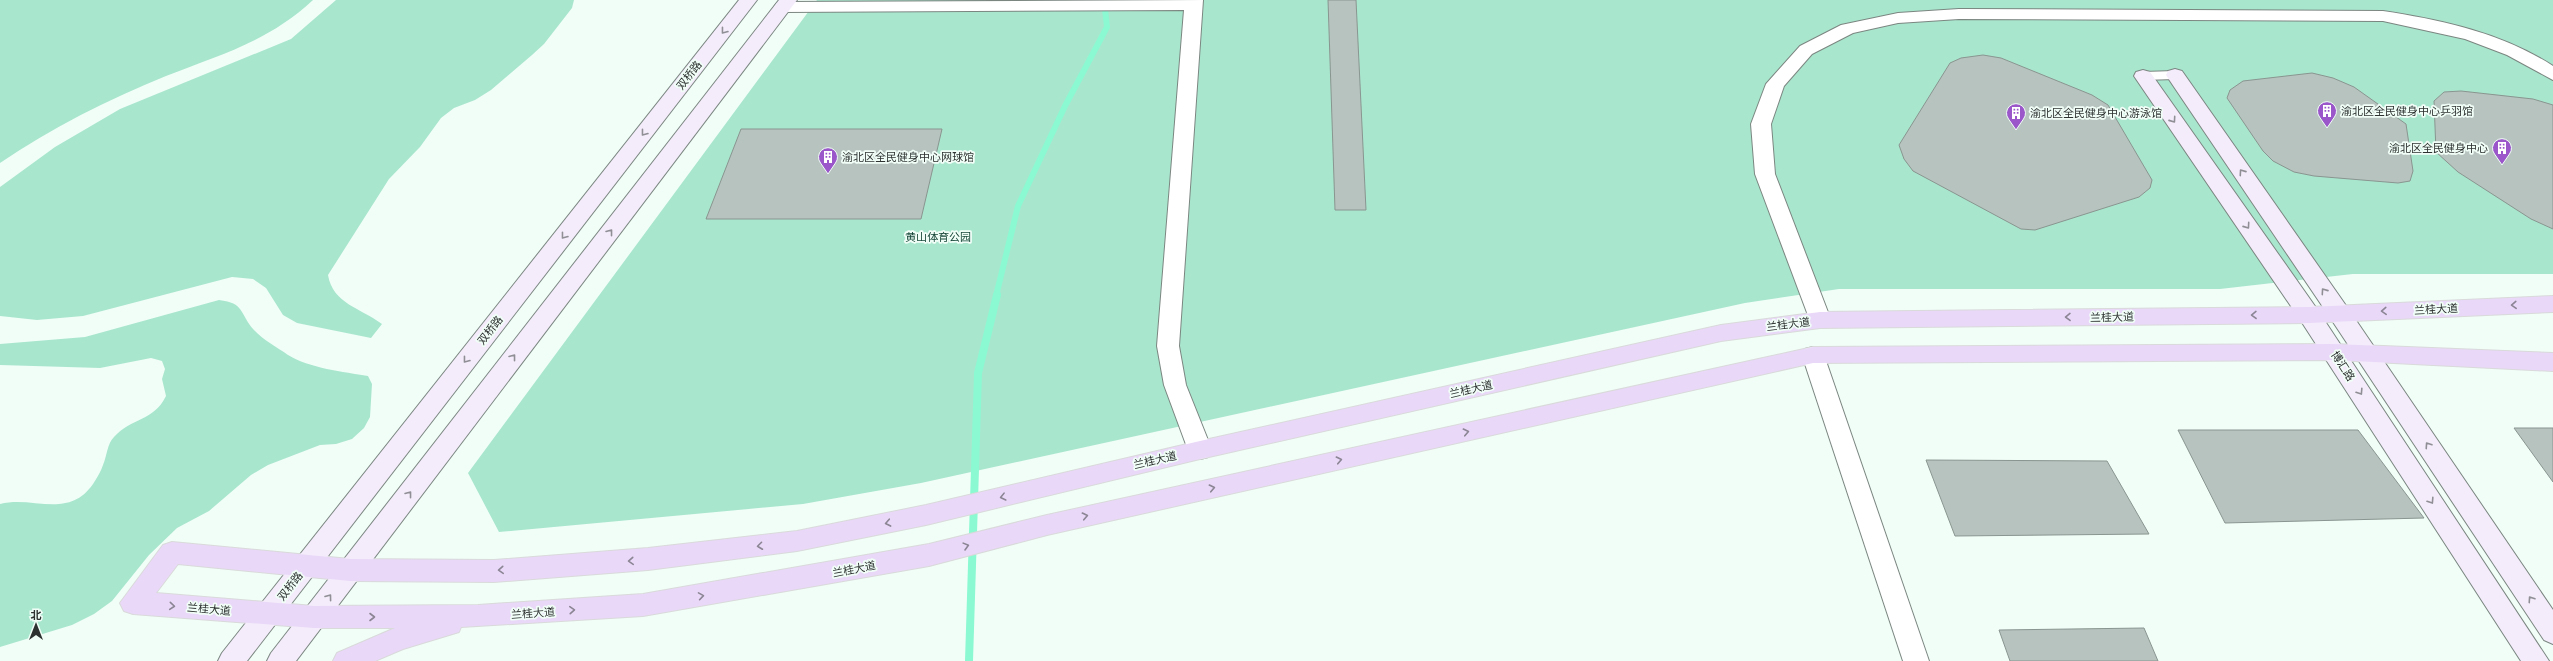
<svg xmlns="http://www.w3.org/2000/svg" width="2553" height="661" viewBox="0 0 2553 661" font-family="Cabin,'Noto Sans SC',sans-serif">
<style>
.green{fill:#a9e6ce}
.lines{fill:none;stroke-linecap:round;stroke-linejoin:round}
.stream-far1{stroke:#8bf9d2;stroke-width:6}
.stream{stroke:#8bf9d2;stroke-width:8}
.building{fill:#b7c3be;stroke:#899590}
.service-casing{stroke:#7b8681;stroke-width:10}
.tertiary-casing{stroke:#7b8681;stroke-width:2}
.secondary-casing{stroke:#7b8681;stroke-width:2}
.primary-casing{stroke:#d9dada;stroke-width:2}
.service{stroke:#fff;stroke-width:8}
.tertiary{fill:#fff;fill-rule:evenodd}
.secondary{fill:#f4ecfb;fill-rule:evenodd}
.primary{fill:#e9d8f8;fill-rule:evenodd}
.oneway{stroke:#908f96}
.oneway2{stroke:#8b8594}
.labels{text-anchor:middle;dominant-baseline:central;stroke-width:3.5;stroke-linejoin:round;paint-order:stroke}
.street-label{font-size:11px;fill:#2d3230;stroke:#f1fef8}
.poi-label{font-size:11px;fill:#2d3230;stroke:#f1fef8;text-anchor:start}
.park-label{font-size:11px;fill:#174738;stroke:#f1fef8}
</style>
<rect width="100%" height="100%" fill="#f1fef8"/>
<g class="green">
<path d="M 0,0 L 313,0 C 268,42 221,54 166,76 C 109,99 51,128 0,163 Z"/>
<path d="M 336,0 L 574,0 L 572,8 L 544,44 L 532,55 L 491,90 L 475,100 L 454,108 L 441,118 L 420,147 L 389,179 L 328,275 C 333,304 361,308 382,324 L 371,338 L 297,323 L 283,315 L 266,288 L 253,279 L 232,277 L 83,316 L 37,320 L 0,316 L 0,187 L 55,147 L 120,109 L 291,39 Z"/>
<path d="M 817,0 L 2553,0 L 2553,274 L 2353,274 L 2220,289 L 1839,289 L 1745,303 L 921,483 L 803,504 L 499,532 L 468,473 Z"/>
<path d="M 219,300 C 245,303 239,313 254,330 C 263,340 277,347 288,355 C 309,368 344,372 368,376 L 372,384 L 370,417 L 364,428 L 352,439 L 336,444 L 320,445 L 268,465 L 251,475 L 209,511 L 177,528 L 149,555 L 112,601 L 94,614 L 72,625 L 0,647 L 0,504 C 33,495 68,520 93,484 C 97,478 101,471 103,465 C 107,456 107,444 114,437 C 131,418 154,421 166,396 L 162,379 L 165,369 L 162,361 L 151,358 L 100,368 L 0,365 L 0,344 L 85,337 Z"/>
</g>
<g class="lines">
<path class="stream-far1" d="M 996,296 L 1018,206 L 1065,106 L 1107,27 L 1104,0"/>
<path class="stream" d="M 969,661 L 978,373 L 997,295"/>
</g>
<g class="building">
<path d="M 1328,0 L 1356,0 L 1366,210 L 1335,210 Z"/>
<path d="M 1983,55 L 2001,58 L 2092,95 L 2108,105 L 2152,180 L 2150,188 L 2139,197 L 2035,230 L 2021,229 L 1913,171 L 1904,159 L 1899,145 L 1950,63 L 1961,58 Z"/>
<path d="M 2312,73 L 2333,78 L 2354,87 L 2406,124 L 2413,171 L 2410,181 L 2398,183 L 2314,176 L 2294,172 L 2273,161 L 2263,151 L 2227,98 L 2230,90 L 2243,81 Z"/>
<path d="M 2461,91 L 2533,99 L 2553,105 L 2553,229 L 2531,219 L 2458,172 L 2436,152 L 2434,101 L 2444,92 Z"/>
<path d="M 741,129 L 942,129 L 921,219 L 706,219 Z"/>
<path d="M 2514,428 L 2553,428 L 2553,482 Z"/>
<path d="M 2178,430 L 2358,430 L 2424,518 L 2225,523 Z"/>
<path d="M 1926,460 L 2107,461 L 2149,534 L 1955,536 Z"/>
<path d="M 2144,628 L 2158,661 L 2010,661 L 1999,630 Z"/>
</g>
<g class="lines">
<defs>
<path id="service" d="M 2143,76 L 2175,75"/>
<g id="tertiary">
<path d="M 1203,0 L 1179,346 L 1186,385 L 1212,450 L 1208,457 L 1200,459 L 1192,457 L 1188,450 L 1164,385 L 1157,346 L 1184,10 L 783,12 L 777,11 L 774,7 L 777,3 L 783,2 Z"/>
<path d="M 1959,9 L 2383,11 C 2442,20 2502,33 2553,66 L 2553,80 L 2507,55 L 2465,39 L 2383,21 L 1959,19 L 1898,23 L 1853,33 L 1812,54 L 1784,86 L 1771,124 L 1775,174 L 1831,320 L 1828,326 L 1820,328 L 1812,326 L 1755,174 L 1751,124 L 1766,84 L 1800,46 L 1841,25 L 1898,13 Z"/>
<path d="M 1813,347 L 1821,349 L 1824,355 L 1929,661 L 1903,661 L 1802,355 L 1805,349 Z"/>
</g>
<g id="secondary">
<path d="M 739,0 L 757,0 L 247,661 L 218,661 L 222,653 Z"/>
<path d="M 779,0 L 797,0 L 296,661 L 267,661 L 271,653 Z"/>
<path d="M 2175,69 L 2182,71 L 2347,307 L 2553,610 L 2553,644 L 2544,640 L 2331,319 L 2166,75 L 2168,71 Z"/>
<path d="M 2143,70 L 2150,72 L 2317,309 L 2549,661 L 2521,661 L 2301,321 L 2134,76 L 2136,72 Z"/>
</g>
<path id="primary" d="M 2553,296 L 2553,312 L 2309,323 L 1820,328 L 1721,341 L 1200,459 L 926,525 L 797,551 L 648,570 L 494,582 L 350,581 L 178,564 L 156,593 L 314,606 L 478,605 L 643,594 L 929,544 L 1047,515 L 1813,347 L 2334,344 L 2553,353 L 2553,371 L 2334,360 L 1813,363 L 1047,535 L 929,566 L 643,616 L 461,627 L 459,632 L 403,649 L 375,661 L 333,661 L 337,653 L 395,628 L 314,628 L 133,614 L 124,611 L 120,603 L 163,545 L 172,542 L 350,559 L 494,560 L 648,548 L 797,531 L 926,505 L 1200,441 L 1721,325 L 1820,312 L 2309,307 Z"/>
</defs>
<use href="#service" class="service-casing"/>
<use href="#tertiary" class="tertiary-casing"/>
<use href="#secondary" class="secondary-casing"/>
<use href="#primary" class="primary-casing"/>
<use href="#service" class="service"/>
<use href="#tertiary" class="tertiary"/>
<use href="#secondary" class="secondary"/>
<use href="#primary" class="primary"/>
</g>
<defs><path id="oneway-chevron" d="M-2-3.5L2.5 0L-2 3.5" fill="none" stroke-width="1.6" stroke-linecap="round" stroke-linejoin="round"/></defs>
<g class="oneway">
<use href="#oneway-chevron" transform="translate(724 31) rotate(128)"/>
<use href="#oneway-chevron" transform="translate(2173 120) rotate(55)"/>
<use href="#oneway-chevron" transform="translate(644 133) rotate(128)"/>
<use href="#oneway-chevron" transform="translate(2242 172) rotate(-125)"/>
<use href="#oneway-chevron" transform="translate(2247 226) rotate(55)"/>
<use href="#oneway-chevron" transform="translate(610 232) rotate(-52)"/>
<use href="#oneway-chevron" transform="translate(564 236) rotate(128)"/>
<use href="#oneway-chevron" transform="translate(2324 291) rotate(-125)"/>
<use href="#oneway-chevron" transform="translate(513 357) rotate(-52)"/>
<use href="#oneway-chevron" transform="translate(466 360) rotate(128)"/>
<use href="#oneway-chevron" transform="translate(2360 392) rotate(57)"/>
<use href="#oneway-chevron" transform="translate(2428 445) rotate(-124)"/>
<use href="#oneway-chevron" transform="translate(409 494) rotate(-52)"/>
<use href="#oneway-chevron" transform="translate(2431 501) rotate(57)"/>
<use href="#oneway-chevron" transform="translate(329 597) rotate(-53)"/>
<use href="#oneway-chevron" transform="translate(2531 599) rotate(-124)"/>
</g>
<g class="oneway2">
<use href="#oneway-chevron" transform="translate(2514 305) rotate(177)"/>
<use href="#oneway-chevron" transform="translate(2384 311) rotate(177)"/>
<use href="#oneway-chevron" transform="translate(2254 315) rotate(179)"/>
<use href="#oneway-chevron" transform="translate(2068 317) rotate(179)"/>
<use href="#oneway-chevron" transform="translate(1466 432) rotate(-12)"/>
<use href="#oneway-chevron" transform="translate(1339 460) rotate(-12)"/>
<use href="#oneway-chevron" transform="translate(1212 488) rotate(-12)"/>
<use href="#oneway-chevron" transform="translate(1003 497) rotate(166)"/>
<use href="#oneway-chevron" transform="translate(1085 516) rotate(-12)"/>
<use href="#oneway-chevron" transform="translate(888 523) rotate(169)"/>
<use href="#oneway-chevron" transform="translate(760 546) rotate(173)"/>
<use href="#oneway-chevron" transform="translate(966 546) rotate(-15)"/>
<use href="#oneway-chevron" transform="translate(631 561) rotate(176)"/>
<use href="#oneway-chevron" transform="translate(501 570) rotate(176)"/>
<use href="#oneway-chevron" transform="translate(701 596) rotate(-9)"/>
<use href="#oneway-chevron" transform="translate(172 606) rotate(5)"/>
<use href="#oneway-chevron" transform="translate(572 610) rotate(-4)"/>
<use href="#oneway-chevron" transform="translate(372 617)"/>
</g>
<defs>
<symbol id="building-pin" viewBox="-11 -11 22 30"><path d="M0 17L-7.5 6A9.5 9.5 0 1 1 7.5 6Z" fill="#9b56ca" stroke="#f1fef8"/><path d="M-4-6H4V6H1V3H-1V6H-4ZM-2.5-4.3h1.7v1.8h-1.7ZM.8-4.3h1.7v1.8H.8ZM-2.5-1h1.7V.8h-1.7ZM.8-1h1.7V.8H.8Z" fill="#fff"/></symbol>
</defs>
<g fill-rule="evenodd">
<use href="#building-pin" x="2316" y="100" width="22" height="30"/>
<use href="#building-pin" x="2005" y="102" width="22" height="30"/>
<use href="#building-pin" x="2491" y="137" width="22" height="30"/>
<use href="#building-pin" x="817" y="146" width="22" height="30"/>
</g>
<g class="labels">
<g class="street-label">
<text transform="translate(689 75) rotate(-52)">双桥路</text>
<text transform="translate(2436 309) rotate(-3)">兰桂大道</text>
<text transform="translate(2112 317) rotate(-1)">兰桂大道</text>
<text transform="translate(1788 324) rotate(-7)">兰桂大道</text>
<text transform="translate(490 330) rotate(-52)">双桥路</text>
<text transform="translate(2343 366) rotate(57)">博汇路</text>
<text transform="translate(1471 389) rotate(-13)">兰桂大道</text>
<text transform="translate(1155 460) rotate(-13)">兰桂大道</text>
<text transform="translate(854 569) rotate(-11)">兰桂大道</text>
<text transform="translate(290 586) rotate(-52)">双桥路</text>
<text transform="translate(209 609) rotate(5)">兰桂大道</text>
<text transform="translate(533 613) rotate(-4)">兰桂大道</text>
</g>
<g class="poi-label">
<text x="2341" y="111">渝北区全民健身中心乒羽馆</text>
<text x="2030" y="113">渝北区全民健身中心游泳馆</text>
<text x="2488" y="148" text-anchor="end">渝北区全民健身中心</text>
<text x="842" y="157">渝北区全民健身中心网球馆</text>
</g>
<g class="park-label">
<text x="938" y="237">黄山体育公园</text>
</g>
</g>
<g transform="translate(36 625)" stroke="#f1fef8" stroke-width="3" paint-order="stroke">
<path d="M0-3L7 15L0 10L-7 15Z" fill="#2d3230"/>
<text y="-6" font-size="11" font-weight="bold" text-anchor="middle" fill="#2d3230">北</text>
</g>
</svg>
